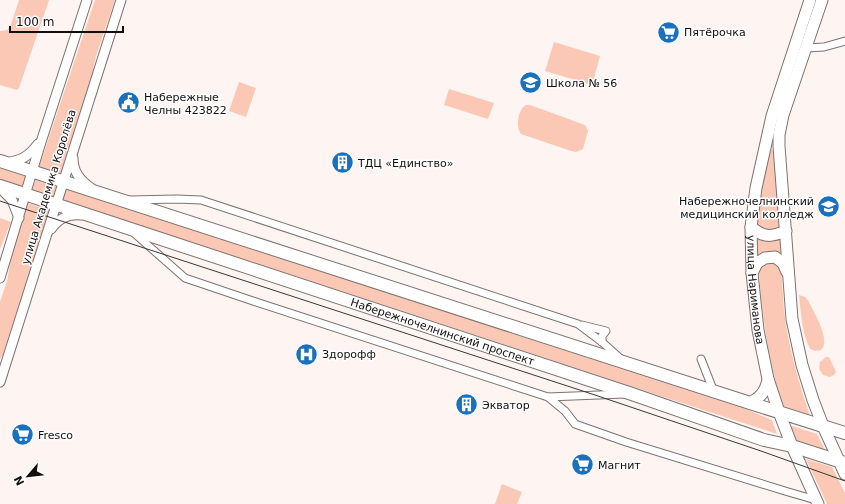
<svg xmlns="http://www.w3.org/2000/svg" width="845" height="504" viewBox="0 0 845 504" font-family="'DejaVu Sans',sans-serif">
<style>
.green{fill:#fac8b5}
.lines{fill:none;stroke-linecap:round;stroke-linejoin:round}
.minor-casing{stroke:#7c726f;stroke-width:9}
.tertiary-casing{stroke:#7c726f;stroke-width:11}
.secondary-casing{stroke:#7c726f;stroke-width:13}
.primary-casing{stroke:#7c726f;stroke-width:14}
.minor{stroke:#fff;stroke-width:7}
.tertiary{stroke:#fff;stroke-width:9}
.secondary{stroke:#fff;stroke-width:11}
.primary{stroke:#fff;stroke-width:12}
.tram{stroke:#3b3634;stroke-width:1}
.labels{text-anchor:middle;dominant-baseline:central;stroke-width:3;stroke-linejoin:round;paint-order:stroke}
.poi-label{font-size:11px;fill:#120e0d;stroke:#fff;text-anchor:start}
.street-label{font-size:11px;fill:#120e0d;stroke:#fff}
</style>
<rect width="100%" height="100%" fill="#fef5f2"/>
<g class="green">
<path d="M 19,0 L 49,0 L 19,88 L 17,90 L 0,85 L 0,31 L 7,30 L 10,27 Z"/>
<path d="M 95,0 L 115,0 L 96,56 L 88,93 L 61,174 L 39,167 Z"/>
<path d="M 554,42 L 600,56 L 592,85 L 545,71 Z"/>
<path d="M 239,82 L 256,88 L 246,117 L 229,111 Z"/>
<path d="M 449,89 L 494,103 L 488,119 L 444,105 Z"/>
<path d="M 526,105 L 530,105 L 585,125 L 588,131 L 583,149 L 576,152 L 571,151 L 521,134 C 515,126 518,110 526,105 Z"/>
<path d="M 771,149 L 775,153 L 780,222 L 780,228 L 770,231 L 756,226 L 762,184 Z"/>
<path d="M 0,168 L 27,177 L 23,187 L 0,180 Z"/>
<path d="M 36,179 L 57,186 L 54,197 L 32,190 Z"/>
<path d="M 66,188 L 748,410 L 772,420 L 777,434 L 62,200 Z"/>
<path d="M 28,203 L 50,210 L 3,355 L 0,359 L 0,302 L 7,281 L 12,253 Z"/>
<path d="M 0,218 L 11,222 L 0,249 Z"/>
<path d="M 756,235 L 782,238 L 783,258 L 769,254 L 756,257 Z"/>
<path d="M 772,261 L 781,268 C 783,290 783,313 788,336 C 793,363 801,389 810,416 L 783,408 C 769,363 762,318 759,271 L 762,265 Z"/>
<path d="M 799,295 L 805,297 L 808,300 C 813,311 832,341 821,350 L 815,351 L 810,349 C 802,333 801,314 799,295 Z"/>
<path d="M 826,357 L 829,357 L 836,372 L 834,375 L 830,377 L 823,375 L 819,369 L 820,362 Z"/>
<path d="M 789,425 L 817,434 L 825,450 L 796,440 Z"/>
<path d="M 806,459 L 832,467 L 845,493 L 845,504 L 827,504 Z"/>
<path d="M 502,484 L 522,492 L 517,504 L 495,504 Z"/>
</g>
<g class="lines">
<defs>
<g id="minor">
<path d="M 806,48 L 824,47 L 845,41"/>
<path d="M 130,200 L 176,199 L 201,200 L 578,324 L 602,342 L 621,359"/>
<path d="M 134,233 L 185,278 L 253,301 L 548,397 L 624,394"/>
<path d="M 582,325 L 606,331 L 602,336 L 602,342"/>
<path d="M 701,359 L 714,392"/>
<path d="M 548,397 L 565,411 L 575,424 L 626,442 L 785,491 L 816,500"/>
</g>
<g id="tertiary">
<path d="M 73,158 C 73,172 80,180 91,188"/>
<path d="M 6,163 C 22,160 28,157 38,144"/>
<path d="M 0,188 L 12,200 L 19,218"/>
<path d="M 51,229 C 59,218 68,214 81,215"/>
<path d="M 0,278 L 41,142 L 87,0"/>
<path d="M 0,382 L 121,0"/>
</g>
<g id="secondary">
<path id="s1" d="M 810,0 L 772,116 L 756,188 L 751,227 L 752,273 L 758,330 L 768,379 L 779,412 L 792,446 L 818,504"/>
<path d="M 822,0 L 783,115 L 779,135 L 779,146 L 792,319 L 802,365 L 813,400 L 823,426 L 845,474"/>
<path d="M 751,227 C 764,238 771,237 786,231"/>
<path d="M 752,273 L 757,263 L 765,258 L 775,257 L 783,263 L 787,272"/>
<path d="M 750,403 C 761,397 765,392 768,380"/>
</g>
<g id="primary">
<path d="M 0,161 L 750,403 L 845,433"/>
<path id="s2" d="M 0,186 L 632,394 L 764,440 L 792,446 L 845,463"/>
</g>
</defs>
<use href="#minor" class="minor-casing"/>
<use href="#tertiary" class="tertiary-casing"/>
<use href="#secondary" class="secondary-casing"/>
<use href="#primary" class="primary-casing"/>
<use href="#minor" class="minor"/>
<use href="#tertiary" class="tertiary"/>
<use href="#secondary" class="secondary"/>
<use href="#primary" class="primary"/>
<path class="tram" d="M 0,201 L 595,395 L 761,451 L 845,481"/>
</g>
<defs>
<symbol id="supermarket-disc" viewBox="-11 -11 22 22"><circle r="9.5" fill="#1971be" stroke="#fff"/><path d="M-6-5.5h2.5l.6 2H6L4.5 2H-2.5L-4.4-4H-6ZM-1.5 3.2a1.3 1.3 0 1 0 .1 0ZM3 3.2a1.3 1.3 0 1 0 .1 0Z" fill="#fff"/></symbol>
<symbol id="school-disc" viewBox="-11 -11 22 22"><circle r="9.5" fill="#1971be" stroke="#fff"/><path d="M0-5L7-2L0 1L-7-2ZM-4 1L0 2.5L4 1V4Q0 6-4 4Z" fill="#fff"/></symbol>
<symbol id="civic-disc" viewBox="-11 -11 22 22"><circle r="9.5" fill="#1971be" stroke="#fff"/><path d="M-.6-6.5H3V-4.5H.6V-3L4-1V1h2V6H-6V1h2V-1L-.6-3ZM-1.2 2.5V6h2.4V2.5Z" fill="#fff"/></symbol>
<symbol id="building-disc" viewBox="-11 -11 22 22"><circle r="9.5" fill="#1971be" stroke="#fff"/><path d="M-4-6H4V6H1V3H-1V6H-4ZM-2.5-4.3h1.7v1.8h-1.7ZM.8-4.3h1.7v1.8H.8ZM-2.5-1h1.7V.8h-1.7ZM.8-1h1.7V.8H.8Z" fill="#fff"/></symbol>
<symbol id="university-disc" viewBox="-11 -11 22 22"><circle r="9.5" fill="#1971be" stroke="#fff"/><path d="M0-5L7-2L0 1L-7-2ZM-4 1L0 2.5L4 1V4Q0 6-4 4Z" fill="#fff"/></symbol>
<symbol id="hospital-disc" viewBox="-11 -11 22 22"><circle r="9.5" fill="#1971be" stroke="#fff"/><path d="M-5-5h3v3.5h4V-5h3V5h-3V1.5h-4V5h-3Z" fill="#fff"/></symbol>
</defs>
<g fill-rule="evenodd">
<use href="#supermarket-disc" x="656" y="20" width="25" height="25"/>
<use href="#school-disc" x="518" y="70" width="25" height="25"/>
<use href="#civic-disc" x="116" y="90" width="25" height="25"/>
<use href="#building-disc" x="330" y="150" width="25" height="25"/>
<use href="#university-disc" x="816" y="194" width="25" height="25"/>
<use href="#hospital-disc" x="294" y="342" width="25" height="25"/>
<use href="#building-disc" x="454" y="392" width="25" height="25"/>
<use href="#supermarket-disc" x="10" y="422" width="25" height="25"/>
<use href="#supermarket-disc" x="570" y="452" width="25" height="25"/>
</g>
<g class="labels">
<g class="poi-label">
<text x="684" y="32">Пятёрочка</text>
<text x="546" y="83">Школа № 56</text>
<text x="144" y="97">Набережные<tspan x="144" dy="13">Челны 423822</tspan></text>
<text x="358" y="163">ТДЦ «Единство»</text>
<text x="814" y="201" text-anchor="end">Набережночелнинский<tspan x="814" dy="13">медицинский колледж</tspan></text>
<text x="322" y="354">Здорофф</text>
<text x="482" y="405">Экватор</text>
<text x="38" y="435">Fresco</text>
<text x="598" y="465">Магнит</text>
</g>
<g class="street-label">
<text transform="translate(49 187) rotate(-73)">улица Академика Королёва</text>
<text stroke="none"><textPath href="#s1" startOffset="298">улица Нариманова</textPath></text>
<text stroke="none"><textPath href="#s2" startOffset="466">Набережночелнинский проспект</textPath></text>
</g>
</g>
<g transform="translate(28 476) rotate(242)" stroke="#ffffff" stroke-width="3" paint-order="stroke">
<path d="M0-3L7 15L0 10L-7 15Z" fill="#120e0d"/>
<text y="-6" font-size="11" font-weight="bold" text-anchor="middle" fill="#120e0d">N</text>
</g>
<path d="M10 26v6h113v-6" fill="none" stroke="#120e0d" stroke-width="2"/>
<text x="16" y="26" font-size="12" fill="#120e0d" stroke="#ffffff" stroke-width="3" paint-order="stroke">100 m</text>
</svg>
